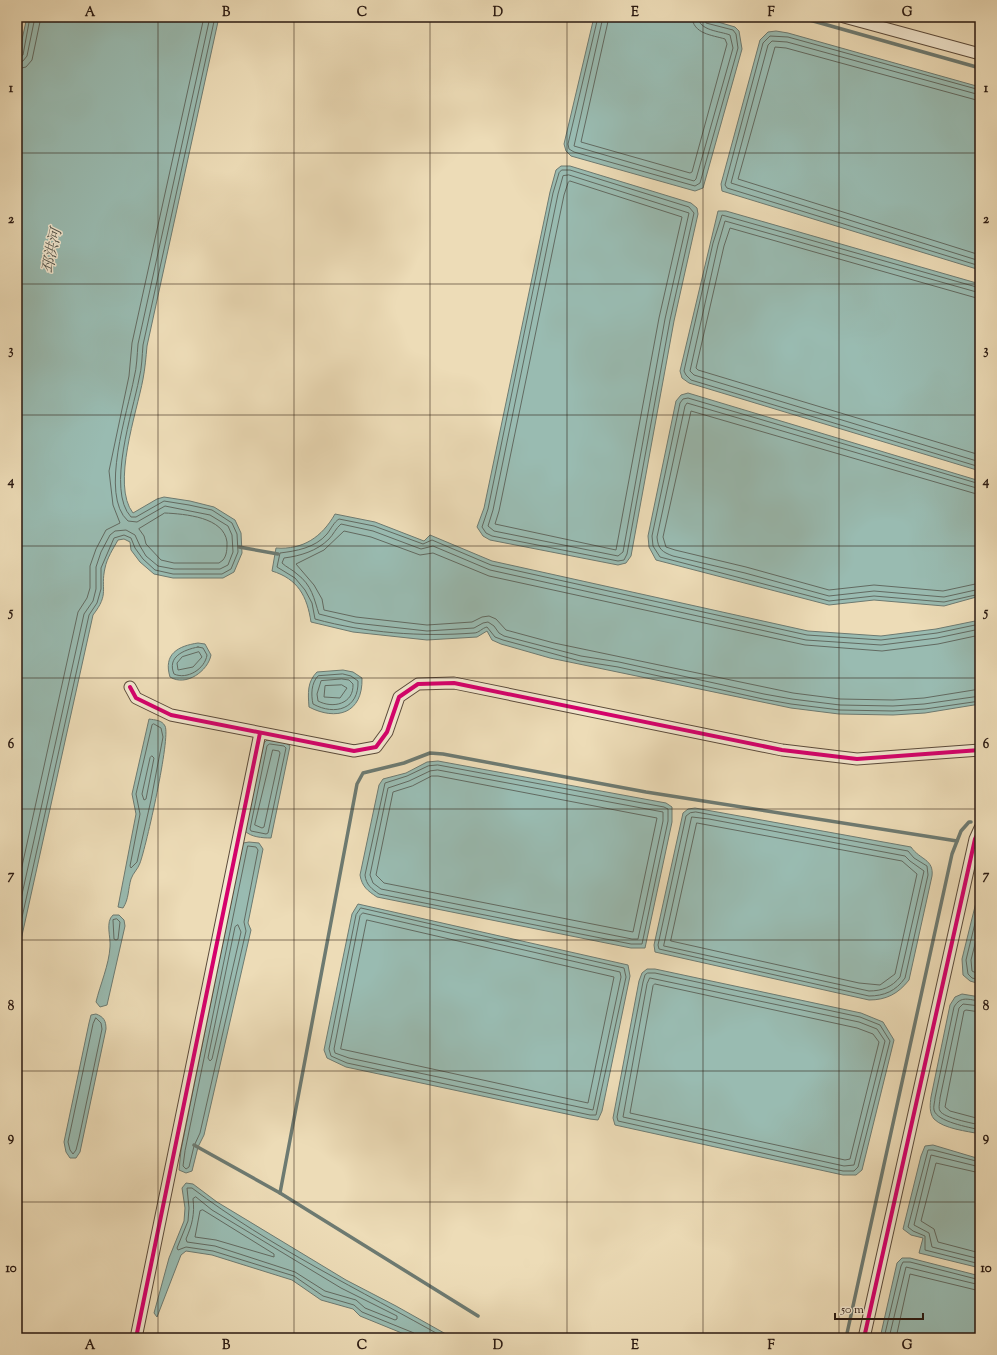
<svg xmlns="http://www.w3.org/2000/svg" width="997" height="1355" viewBox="0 0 997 1355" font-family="'Sorts Mill Goudy','Noto Serif SC',serif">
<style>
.water{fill:#99bbb1;stroke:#6d7a71}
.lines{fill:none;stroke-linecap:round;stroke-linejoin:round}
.shore{stroke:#626a61;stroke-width:1}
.stream{stroke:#6d7a71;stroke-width:3.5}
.minor-casing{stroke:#5b4a3a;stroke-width:13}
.minor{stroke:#f3e8d0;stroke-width:11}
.cycleway-casing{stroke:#f3e8d0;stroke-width:6}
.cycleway{stroke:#d6006c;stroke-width:4}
.grid{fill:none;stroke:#2a1911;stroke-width:1;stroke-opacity:0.55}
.labels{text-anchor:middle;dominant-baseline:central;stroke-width:3;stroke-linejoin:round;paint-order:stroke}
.water-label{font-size:15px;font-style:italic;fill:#515249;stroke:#f3e8d0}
.neatline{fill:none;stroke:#2a1911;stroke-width:1.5}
.grid-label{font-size:13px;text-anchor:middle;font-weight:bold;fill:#2a1911}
</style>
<rect width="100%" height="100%" fill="#eddcb7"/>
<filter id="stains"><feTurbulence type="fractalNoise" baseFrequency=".005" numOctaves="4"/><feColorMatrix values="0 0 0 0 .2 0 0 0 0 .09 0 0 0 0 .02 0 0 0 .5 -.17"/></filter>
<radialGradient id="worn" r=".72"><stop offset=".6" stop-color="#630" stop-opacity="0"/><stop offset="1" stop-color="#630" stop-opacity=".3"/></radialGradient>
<g class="water">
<path d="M 27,17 L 219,17 L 147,346 C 146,357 145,369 143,379 C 137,412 111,485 133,513 L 157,499 L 164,497 L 190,501 L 214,507 L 235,520 L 241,533 L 242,553 L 234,572 L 223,578 L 173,578 L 154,574 L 140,562 L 131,550 L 130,542 L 124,539 L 118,540 C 113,549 107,558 105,568 C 100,590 110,593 93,615 L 17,958 L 17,62 Z"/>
<path d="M 594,17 L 701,17 L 735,27 L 739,31 L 742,49 L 703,188 L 695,191 L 571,156 L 566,151 L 564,144 Z"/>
<path d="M 776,31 L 788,33 L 980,87 L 980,270 L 722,191 L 721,184 L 760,40 L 768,32 Z"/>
<path d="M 561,166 L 570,166 L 691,203 L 697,208 L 698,214 L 674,321 L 631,556 L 626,563 L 618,565 L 490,540 L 483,536 L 477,527 L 484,508 L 550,192 L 556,170 Z"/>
<path d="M 718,211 L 726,211 L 980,284 L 980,471 L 689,383 L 682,378 L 680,371 Z"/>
<path d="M 688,393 L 980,481 L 980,596 L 944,606 L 874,600 L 829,605 L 656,560 L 649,547 L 648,536 L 676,401 L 681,395 Z"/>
<path d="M 335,514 L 375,522 L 424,541 L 430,535 L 492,561 L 808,631 L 881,636 L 936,629 L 980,620 L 980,704 L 925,713 L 893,715 L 839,714 L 791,708 L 550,658 L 501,644 L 492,640 L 487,631 L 477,637 L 427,640 L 353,632 L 311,622 C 307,596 298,579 272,571 L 276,548 C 303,550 322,537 335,514 Z"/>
<path d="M 198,643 L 205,644 L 211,655 C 208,671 186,687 170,677 C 163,654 178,646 198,643 Z"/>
<path d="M 343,670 L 353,672 L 362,678 C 363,714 336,721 309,707 C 308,693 307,682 317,672 Z"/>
<path d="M 149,719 C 155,720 162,720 165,726 C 171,737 146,847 140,863 C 138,869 133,873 131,879 C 128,889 129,899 123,908 L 118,907 L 136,814 L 132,794 Z"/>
<path d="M 267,740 L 286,743 L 290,746 L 271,838 C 262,838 251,837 245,831 L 264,743 Z"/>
<path d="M 438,761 L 666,803 L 672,807 L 672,822 L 645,948 L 631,948 L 377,897 C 368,891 362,887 360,875 L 379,785 L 383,779 L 406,773 L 427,762 Z"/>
<path d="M 695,808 L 911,847 C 920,860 934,859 932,876 L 909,980 C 898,994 886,1000 869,1000 L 655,952 L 654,945 L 683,813 L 688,809 Z"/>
<path d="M 249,842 L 259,843 L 263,849 L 248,923 L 251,930 L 204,1135 L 198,1147 L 192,1171 L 186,1173 L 179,1170 L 181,1150 L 243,843 Z"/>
<path d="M 980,886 L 980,984 L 970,981 L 963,975 L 962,959 Z"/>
<path d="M 358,904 L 628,965 L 630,976 L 602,1111 L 598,1120 L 590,1119 L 346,1067 L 327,1058 L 324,1050 L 352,914 Z"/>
<path d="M 113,915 L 119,915 L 124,920 L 125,926 L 107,1005 L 100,1007 L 96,1002 C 100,985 109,965 110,947 C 111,937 105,922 113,915 Z"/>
<path d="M 647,969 L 655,969 L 861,1013 L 883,1022 L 894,1040 L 862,1170 L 856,1175 L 843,1175 L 615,1125 L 613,1118 L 639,981 L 642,973 Z"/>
<path d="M 962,994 L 980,997 L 980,1134 C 967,1131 944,1129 934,1119 C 929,1113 930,1104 931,1097 L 950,1005 L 955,997 Z"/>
<path d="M 96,1014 C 104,1017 106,1021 106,1029 L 80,1152 L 76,1158 L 70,1158 L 66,1152 L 64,1142 L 89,1023 L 91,1015 Z"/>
<path d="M 933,1145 L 980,1159 L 980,1268 L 919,1253 L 923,1238 L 911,1235 L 903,1229 L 921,1156 L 925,1146 Z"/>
<path d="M 186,1183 L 193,1184 L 217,1202 L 346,1280 L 396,1306 L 453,1338 L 414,1338 L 360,1316 L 353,1309 L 321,1300 L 292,1280 L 212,1255 L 186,1251 L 181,1255 L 157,1317 L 154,1313 L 169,1258 L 184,1221 L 185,1208 L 182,1188 Z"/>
<path d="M 902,1258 L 910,1258 L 980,1276 L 980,1338 L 880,1338 L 897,1263 Z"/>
</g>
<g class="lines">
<g class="shore">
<path d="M 598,17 L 568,144 L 569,149 L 574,152 L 695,186 L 700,183 L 738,48 L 736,34 L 733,30 L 706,23 L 704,17"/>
<path d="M 603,17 L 574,146 L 694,181 L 696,179 L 733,48 L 730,35 C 720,31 699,31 698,17"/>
<path d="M 609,17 L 581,142 L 690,173 L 692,172 L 727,44 L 725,39 C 712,35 693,34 692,17"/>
<path d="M 17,58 L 23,55 L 30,17"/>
<path d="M 17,63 L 23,61 L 27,56 L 35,17"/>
<path d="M 17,69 L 26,67 L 32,60 L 41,17"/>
<path d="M 980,90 L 788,37 L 770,36 L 763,43 L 725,185 L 727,188 L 980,266"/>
<path d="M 980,95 L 787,42 L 772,41 L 768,45 L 731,183 L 980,261"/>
<path d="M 980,101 L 786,48 L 775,47 L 738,179 L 980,255"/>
<path d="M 562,170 L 570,170 L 689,207 L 694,213 L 670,320 L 627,554 L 624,560 L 618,561 L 492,536 L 486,533 L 482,527 L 488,509 L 553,193 L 559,173 Z"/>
<path d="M 569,175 L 689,213 L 665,319 L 623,552 L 618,556 L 494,531 L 488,526 L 493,510 L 558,194 L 563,176 Z"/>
<path d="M 570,181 L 682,217 L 659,318 L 616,550 L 495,524 L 499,511 L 564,195 L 568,183 Z"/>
<path d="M 980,288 L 722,215 L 713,243 L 684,371 L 686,375 L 691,380 L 980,467"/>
<path d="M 980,293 L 725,221 L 718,245 L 690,371 L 694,375 L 980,462"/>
<path d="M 980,299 L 730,228 L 724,246 L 696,368 L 698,370 L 980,455"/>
<path d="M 980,484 L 688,398 L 683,399 L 680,403 L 652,536 L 653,546 L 660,557 L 829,601 L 874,596 L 944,602 L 980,594"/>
<path d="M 980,489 L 687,403 L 685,406 L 657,537 C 658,549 662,552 673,556 L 745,573 L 829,596 L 874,591 L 944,597 L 980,589"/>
<path d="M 980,495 L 691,411 L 663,537 L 666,547 L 675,550 L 746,567 L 829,590 L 874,585 L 943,591 L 980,583"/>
<path d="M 165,513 C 185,514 224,517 227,542 C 227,549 227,555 223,560 L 219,563 L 174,563 L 161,560 L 146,544 L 144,536 L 139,529 Z"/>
<path d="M 980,624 L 937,633 L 881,640 L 807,635 L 491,565 L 432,540 L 423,544 L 374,526 L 339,519 C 334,522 331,529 327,534 C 315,548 296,551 280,553 L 277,567 L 295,578 L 305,590 L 312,603 L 315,619 C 366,633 421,637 474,633 C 479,633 482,628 487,627 L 495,637 L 503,640 L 580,661 L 618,667 L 763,699 L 791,704 L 840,710 L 893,711 L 925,709 L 980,701"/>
<path d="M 980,629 L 937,638 L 881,645 L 806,640 L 490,570 L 433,546 L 421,549 L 373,531 L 341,524 C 336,528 333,535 329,539 C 317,551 300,556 284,558 L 282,563 C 286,567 293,570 297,574 C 312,585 314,599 319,614 L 355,623 L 427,631 L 474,628 L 483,623 L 488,622 L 494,626 L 499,633 L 504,636 L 581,656 L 619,662 L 764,694 L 792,699 L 840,705 L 893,706 L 924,704 L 980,696"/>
<path d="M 980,635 L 938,644 L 882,651 L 805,645 L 489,576 L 433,553 L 420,555 L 371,537 L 344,531 L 324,550 L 296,564 L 314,585 L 322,599 L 324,610 L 356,617 L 427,625 L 472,622 L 482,617 L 489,616 L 496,619 L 506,630 L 554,643 L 793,693 L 840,699 L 893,700 L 924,698 L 980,689"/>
<path d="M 198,647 L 203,648 L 207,655 C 205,669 187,680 174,674 C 167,657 183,650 198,647 Z"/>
<path d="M 199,652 L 202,657 L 193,667 L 178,670 L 177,663 L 182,657 Z"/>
<path d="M 343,674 L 351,676 L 358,681 C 359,709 335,716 313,704 C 311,695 311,683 318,676 Z"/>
<path d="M 342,679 L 349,680 L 353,684 C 354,704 333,709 318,701 L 317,694 L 321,681 Z"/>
<path d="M 342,685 L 347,688 L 340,698 L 324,697 L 325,686 Z"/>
<path d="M 154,724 L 161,728 L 163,737 L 151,800 L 137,862 L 131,868 L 130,866 L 140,814 L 136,794 L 152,725 Z"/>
<path d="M 270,744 L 284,746 L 286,748 L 268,833 L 266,834 L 251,831 L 250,829 L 267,746 Z"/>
<path d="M 273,750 L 279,751 L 280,753 L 264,827 L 262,828 L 255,825 Z"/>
<path d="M 152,756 L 154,758 L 146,799 L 144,800 L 142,794 L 150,758 Z"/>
<path d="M 438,765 L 664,807 L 668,809 L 668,821 L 642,944 L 631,944 L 379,894 C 372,889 366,885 365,875 L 385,783 L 407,776 L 428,766 Z"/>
<path d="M 438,770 L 663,812 L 663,821 L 638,939 L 632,939 L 381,889 L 373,883 L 370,875 L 388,788 L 409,781 L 430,771 Z"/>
<path d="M 432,776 L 438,776 L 657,818 L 633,932 L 384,883 L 376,875 L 393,792 L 412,786 Z"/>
<path d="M 696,812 L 908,851 L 914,858 L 927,866 L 928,875 L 905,978 C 896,991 884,996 869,996 L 659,949 L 658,945 L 686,816 L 690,813 Z"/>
<path d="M 692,817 L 709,819 L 905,856 L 910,861 L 924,871 L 900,977 C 892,987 882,991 869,991 L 664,946 Z"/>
<path d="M 697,823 L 902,861 L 917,874 L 895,974 L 880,985 L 859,983 L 671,941 Z"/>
<path d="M 248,846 L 256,847 L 258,850 L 244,922 L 246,931 L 200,1133 L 194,1146 L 189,1167 L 186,1169 L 183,1166 L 185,1151 Z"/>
<path d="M 17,889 L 78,612 L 87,598 L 90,588 L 90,566 L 96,549 L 106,530 L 120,523 L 113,505 L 109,471 L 129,376 L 132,343 L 204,17"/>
<path d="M 980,903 L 966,960 L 968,974 L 972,978 L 980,980"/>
<path d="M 361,908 L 624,968 L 626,977 L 596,1115 L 590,1115 L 347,1063 L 331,1056 L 329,1049 L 356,915 Z"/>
<path d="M 363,913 L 620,972 L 621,977 L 593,1110 L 349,1058 L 335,1053 L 334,1049 L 360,916 Z"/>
<path d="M 17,917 L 84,614 L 93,601 L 96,589 L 96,567 L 101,552 L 110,535 L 115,531 L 126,530 L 135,535 L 140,546 L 146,556 L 158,566 L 174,569 L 220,569 L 228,565 L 233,552 L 232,535 L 228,526 L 210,515 L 165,506 L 137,522 L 128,521 C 99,495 128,411 134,378 C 137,367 137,355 138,344 L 210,17"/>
<path d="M 117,919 L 120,922 L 118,939 L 116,940 L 114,939 L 113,920 Z"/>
<path d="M 367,920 L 614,977 L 588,1103 L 341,1049 Z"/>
<path d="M 980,924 L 971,960 L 972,971 L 980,975"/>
<path d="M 238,925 L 241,932 L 212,1059 L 210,1061 L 208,1058 L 235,927 Z"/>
<path d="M 17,940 L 89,615 L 97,603 L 101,589 L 101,568 L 114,538 L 124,535 L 131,538 L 135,548 L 143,559 L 155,570 L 173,574 L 222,574 L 231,569 L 238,552 L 237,534 L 232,523 L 212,510 L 189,505 L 164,501 L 136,517 L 131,517 C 106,490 133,411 139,379 C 142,368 142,356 143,345 L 215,17"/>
<path d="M 648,973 L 655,973 L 860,1017 L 880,1025 L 890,1041 L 858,1167 L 854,1171 L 843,1171 L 618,1121 L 617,1117 L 643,982 L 645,975 Z"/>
<path d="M 650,978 L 859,1022 L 877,1029 L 885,1041 L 854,1165 L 844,1166 L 623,1117 L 647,984 Z"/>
<path d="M 655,984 L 857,1028 L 873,1034 L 879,1042 L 850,1159 L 845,1160 L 630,1113 L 653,986 Z"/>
<path d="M 980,1001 C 969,1000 961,995 954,1007 L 935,1098 C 935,1101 933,1107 934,1110 C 937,1122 969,1127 980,1130"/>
<path d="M 980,1006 L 963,1004 L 959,1008 L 940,1098 C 940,1102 938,1108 940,1111 C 944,1118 972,1123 980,1125"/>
<path d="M 980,1012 L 966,1010 L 964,1011 L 945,1107 L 950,1111 L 980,1119"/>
<path d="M 96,1018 L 101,1023 L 102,1029 L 79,1138 L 76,1150 L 73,1154 L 70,1150 L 68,1142 L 93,1024 Z"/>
<path d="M 980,1162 L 933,1150 L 928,1150 L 908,1227 L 913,1231 L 925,1236 L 925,1250 L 980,1264"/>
<path d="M 980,1167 L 931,1155 L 914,1225 L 929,1233 L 932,1247 L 980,1259"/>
<path d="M 980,1173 L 936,1163 L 921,1221 L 934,1229 L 938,1242 L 980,1253"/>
<path d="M 196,1197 L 212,1210 L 341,1288 L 397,1316 L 397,1319 L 395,1320 L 365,1308 L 356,1300 L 325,1291 L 295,1272 L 215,1246 L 187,1242 L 186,1239 C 192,1225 195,1214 193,1199 Z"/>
<path d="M 203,1210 L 274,1254 L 274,1257 L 216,1240 L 195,1237 L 200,1211 Z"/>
<path d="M 416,1338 L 414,1333 L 362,1312 L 354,1305 L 323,1296 L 294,1276 L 213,1251 L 186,1247 L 178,1250 L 177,1248 L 188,1221 L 189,1208 L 187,1188 L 192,1188 C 270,1247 360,1290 445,1338"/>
<path d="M 884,1338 L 901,1266 L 903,1262 L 910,1262 L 980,1280"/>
<path d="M 889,1338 L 906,1267 L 980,1285"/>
<path d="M 896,1338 L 910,1274 L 980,1291"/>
</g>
<g class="stream">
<path d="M 799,17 L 980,68"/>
<path d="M 239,547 L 278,554"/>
<path d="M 194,1145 L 280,1193 L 478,1316"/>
<path d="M 280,1193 L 357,784 L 363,773 L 404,763 L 430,753 L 443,754 L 646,792 L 957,841"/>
<path d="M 846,1338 L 952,854 L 961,831 L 969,822 L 971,822"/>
</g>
<defs>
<g id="minor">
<path d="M 844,17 L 980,54"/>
<path d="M 130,687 L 136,698 L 171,715 L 354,751 L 376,747 L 387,732 L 399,697 L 418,684 L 454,683 L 782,750 L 857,759 L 980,750"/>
<path d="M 136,1338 L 260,733"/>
<path d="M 864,1338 L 975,839 L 980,828"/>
</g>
</defs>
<use href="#minor" class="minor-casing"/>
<use href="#minor" class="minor"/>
<defs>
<g id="cycleway">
<path d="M 130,687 L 136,698 L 171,715 L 354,751 L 376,747 L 387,732 L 399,697 L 418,684 L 454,683 L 782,750 L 857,759 L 980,750"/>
<path d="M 136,1338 L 260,733"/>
<path d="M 864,1338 L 975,839 L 980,828"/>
</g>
</defs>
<use href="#cycleway" class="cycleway-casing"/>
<use href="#cycleway" class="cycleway"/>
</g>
<path class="grid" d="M 158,17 L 158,1338M 294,17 L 294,1338M 430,17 L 430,1338M 567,17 L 567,1338M 703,17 L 703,1338M 839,17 L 839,1338M 17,153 L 980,153M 17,284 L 980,284M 17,415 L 980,415M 17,546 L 980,546M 17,678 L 980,678M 17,809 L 980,809M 17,940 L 980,940M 17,1071 L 980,1071M 17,1202 L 980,1202"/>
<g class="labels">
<g class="water-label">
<text transform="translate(53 251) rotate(-78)">邳洪河</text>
</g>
</g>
<rect width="997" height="1355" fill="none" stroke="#eddcb7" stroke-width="44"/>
<path d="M835 1313v6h88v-6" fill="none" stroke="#2a1911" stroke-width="2"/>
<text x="841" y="1313" font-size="12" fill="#2a1911" stroke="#f3e8d0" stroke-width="3" paint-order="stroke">50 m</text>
<rect x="22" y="22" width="953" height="1311" class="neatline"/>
<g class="grid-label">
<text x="90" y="16">A</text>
<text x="226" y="16">B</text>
<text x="362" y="16">C</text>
<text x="498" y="16">D</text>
<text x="635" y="16">E</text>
<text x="771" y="16">F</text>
<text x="907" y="16">G</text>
<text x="11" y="92">1</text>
<text x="986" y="92">1</text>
<text x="11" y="223">2</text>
<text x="986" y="223">2</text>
<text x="11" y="354">3</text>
<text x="986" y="354">3</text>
<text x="11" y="485">4</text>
<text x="986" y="485">4</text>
<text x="11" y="616">5</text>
<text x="986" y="616">5</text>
<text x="11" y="748">6</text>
<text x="986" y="748">6</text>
<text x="11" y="879">7</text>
<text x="986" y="879">7</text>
<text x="11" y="1010">8</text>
<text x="986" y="1010">8</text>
<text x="11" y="1141">9</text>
<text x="986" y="1141">9</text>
<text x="11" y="1272">10</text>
<text x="986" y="1272">10</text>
<text x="90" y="1349">A</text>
<text x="226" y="1349">B</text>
<text x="362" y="1349">C</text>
<text x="498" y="1349">D</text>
<text x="635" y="1349">E</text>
<text x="771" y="1349">F</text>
<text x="907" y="1349">G</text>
</g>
<rect width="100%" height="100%" filter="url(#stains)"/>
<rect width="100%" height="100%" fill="url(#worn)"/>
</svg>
